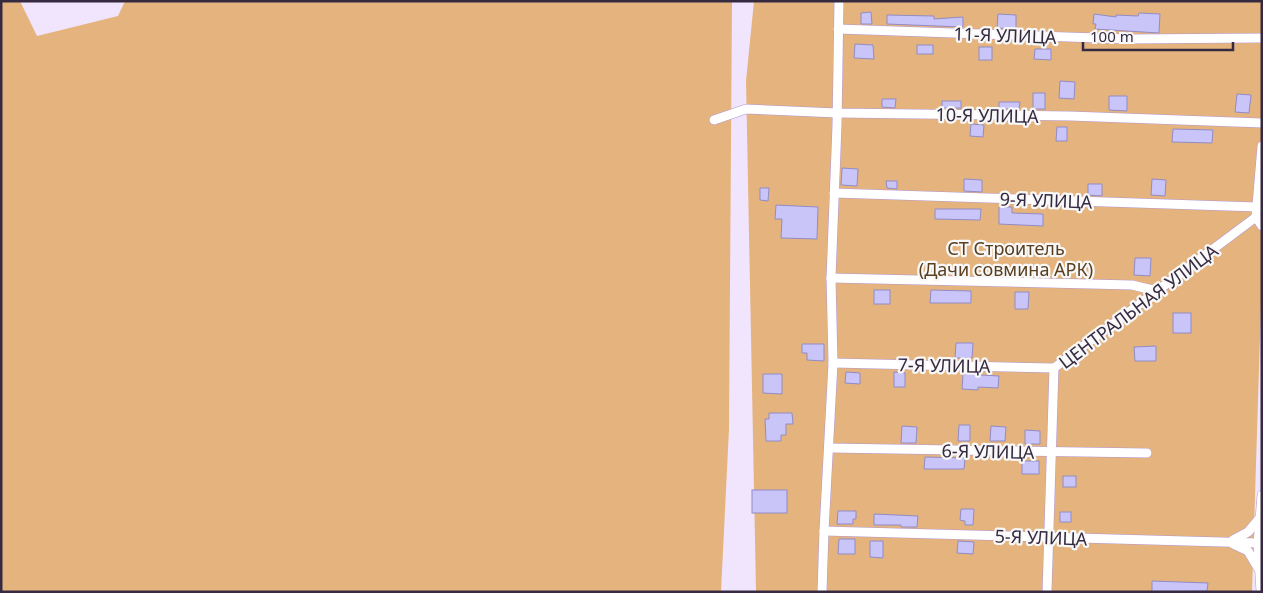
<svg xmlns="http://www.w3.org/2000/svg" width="1263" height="593" viewBox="0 0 1263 593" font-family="'Noto Sans',sans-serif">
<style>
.green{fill:#e5b47e}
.building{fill:#c9c5f8;stroke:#918bc6}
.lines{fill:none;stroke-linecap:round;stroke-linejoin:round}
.minor-casing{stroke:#b496cf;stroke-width:10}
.minor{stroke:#fff;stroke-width:9}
.labels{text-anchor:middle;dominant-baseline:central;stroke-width:4.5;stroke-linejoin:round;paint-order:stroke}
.street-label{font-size:18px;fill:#362a41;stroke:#f8f8f8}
.park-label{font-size:18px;fill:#593e1f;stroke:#f8f8f8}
</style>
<rect width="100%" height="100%" fill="#f1e5fd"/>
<g class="green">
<path d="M 1,1 L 20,1 L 37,36 L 118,16 L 125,1 L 732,1 L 729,429 L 721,592 L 1,592 Z"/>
<path d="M 754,1 L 1262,1 L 1262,272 L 1252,592 L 756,592 L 746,81 Z"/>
</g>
<g class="building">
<path d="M 871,12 L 872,24 L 861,24 L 861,13 Z"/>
<path d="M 1139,13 L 1160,14 L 1159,33 L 1095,29 L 1096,24 L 1093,24 L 1094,14 L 1116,17 L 1116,15 L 1138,16 Z"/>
<path d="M 998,14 L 1016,15 L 1016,29 L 997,28 Z"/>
<path d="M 887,15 L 934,16 L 934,19 L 963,17 L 963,27 L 887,24 Z"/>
<path d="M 855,44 L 873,45 L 874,59 L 854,58 Z"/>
<rect x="917" y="45" width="16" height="9"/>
<rect x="979" y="47" width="13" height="13"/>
<path d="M 1035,49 L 1051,49 L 1051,60 L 1034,59 Z"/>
<path d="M 1060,81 L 1075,82 L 1074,99 L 1059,98 Z"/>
<rect x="1033" y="93" width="12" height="16"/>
<path d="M 1237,94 L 1251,95 L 1249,113 L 1235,112 Z"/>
<path d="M 1109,96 L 1127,96 L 1127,111 L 1109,110 Z"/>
<path d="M 882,99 L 896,99 L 895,108 L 882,107 Z"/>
<rect x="942" y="101" width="19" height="7"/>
<path d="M 999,102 L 1020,102 L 1019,109 L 999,109 Z"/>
<path d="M 971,124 L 984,125 L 983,137 L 970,136 Z"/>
<path d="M 1057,127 L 1067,127 L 1067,141 L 1056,141 Z"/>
<path d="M 1173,129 L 1213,130 L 1212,143 L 1172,142 Z"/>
<path d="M 842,168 L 858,169 L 857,186 L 841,185 Z"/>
<path d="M 964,179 L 982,180 L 982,192 L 964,191 Z"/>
<path d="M 1152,179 L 1166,180 L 1165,196 L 1151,195 Z"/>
<path d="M 886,181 L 897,181 L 897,189 L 887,188 Z"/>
<path d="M 1088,184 L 1102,184 L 1102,196 L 1088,195 Z"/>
<path d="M 760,188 L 769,188 L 768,201 L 760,200 Z"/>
<path d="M 776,205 L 818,207 L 817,239 L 781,238 L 782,219 L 775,219 Z"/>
<path d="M 999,207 L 1012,207 L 1012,213 L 1043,214 L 1043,226 L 999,224 Z"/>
<path d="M 935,209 L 981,209 L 980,220 L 935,219 Z"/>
<path d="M 1135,258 L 1151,258 L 1150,276 L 1134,275 Z"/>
<rect x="997" y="267" width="12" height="9"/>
<rect x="874" y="290" width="16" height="14"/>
<path d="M 931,290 L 971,291 L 971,303 L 930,303 Z"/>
<path d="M 1015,292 L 1029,292 L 1028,309 L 1015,309 Z"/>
<rect x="1173" y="313" width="18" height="20"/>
<path d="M 956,343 L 973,343 L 972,358 L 955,358 Z"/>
<path d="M 802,344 L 824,344 L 824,361 L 807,360 L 807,353 L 802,353 Z"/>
<path d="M 1156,346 L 1156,361 L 1135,361 L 1134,347 Z"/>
<path d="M 846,372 L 860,373 L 860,384 L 845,383 Z"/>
<path d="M 894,372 L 905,373 L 905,387 L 894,387 Z"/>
<path d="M 763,374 L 782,374 L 782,394 L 763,393 Z"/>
<path d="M 963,374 L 999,376 L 998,388 L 978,387 L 978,390 L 962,389 Z"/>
<path d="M 769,413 L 792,413 L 793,424 L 786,424 L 786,435 L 781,435 L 781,441 L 766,441 L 765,419 L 769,419 Z"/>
<path d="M 959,425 L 970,425 L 970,441 L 958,441 Z"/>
<path d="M 902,426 L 917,427 L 916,443 L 901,443 Z"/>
<path d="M 991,426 L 1006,427 L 1005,441 L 990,441 Z"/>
<path d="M 1025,430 L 1040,431 L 1040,444 L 1025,444 Z"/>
<path d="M 925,457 L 965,458 L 964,469 L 924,469 Z"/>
<rect x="1022" y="461" width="17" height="13"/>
<rect x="1063" y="476" width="13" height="11"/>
<rect x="752" y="490" width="35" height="23"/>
<path d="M 961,509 L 974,509 L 973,525 L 965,525 L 965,521 L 960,520 Z"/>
<path d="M 838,511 L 856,511 L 856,519 L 853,519 L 853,524 L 837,524 Z"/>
<rect x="1060" y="512" width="11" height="10"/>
<path d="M 874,514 L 918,516 L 917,527 L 901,527 L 901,525 L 874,525 Z"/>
<path d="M 839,539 L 855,539 L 855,554 L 838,554 Z"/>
<path d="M 870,541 L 883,541 L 883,558 L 870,557 Z"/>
<path d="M 958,541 L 974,542 L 973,554 L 957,553 Z"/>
<path d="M 1152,581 L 1208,583 L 1207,591 L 1152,592 Z"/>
</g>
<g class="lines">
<defs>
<g id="minor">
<path d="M 838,29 L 1127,39 L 1262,38"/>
<path d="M 714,120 L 746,109 L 837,113 L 1070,116 L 1262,123"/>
<path d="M 1262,146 L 1256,217 L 1262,226"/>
<path d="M 834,193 L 1257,207"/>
<path d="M 831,278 L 1132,285 L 1157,291"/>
<path d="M 833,363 L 1054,368"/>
<path d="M 829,448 L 1147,453"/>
<path d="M 824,531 L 1258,543"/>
<path d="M 1233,540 L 1248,532 L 1259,519"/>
<path d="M 1233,544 L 1248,551 L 1258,568"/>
<path d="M 822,592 L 824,531 L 833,363 L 831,278 L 837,125 L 839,1"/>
<path d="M 1047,592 L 1054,368 L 1256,217"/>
<path d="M 1261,592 L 1258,543 L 1262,495"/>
</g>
</defs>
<use href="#minor" class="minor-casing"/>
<use href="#minor" class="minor"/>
</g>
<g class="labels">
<g class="street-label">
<text transform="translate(1005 35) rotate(2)">11-Я УЛИЦА</text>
<text transform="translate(987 115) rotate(1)">10-Я УЛИЦА</text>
<text transform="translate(1046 200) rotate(2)">9-Я УЛИЦА</text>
<text transform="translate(1138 306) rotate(-37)">ЦЕНТРАЛЬНАЯ УЛИЦА</text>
<text transform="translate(944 365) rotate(1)">7-Я УЛИЦА</text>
<text transform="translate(988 451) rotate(1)">6-Я УЛИЦА</text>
<text transform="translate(1041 537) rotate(2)">5-Я УЛИЦА</text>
</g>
<g class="park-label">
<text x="1006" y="248">СТ Строитель<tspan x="1006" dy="21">(Дачи совмина АРК)</tspan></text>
</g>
</g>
<rect width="1263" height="593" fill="none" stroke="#362a41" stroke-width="5"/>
<path d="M1083 42v8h150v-8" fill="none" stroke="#362a41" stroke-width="2.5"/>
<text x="1090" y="42" font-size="15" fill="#362a41" stroke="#f8f8f8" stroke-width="4" paint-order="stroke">100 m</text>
</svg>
